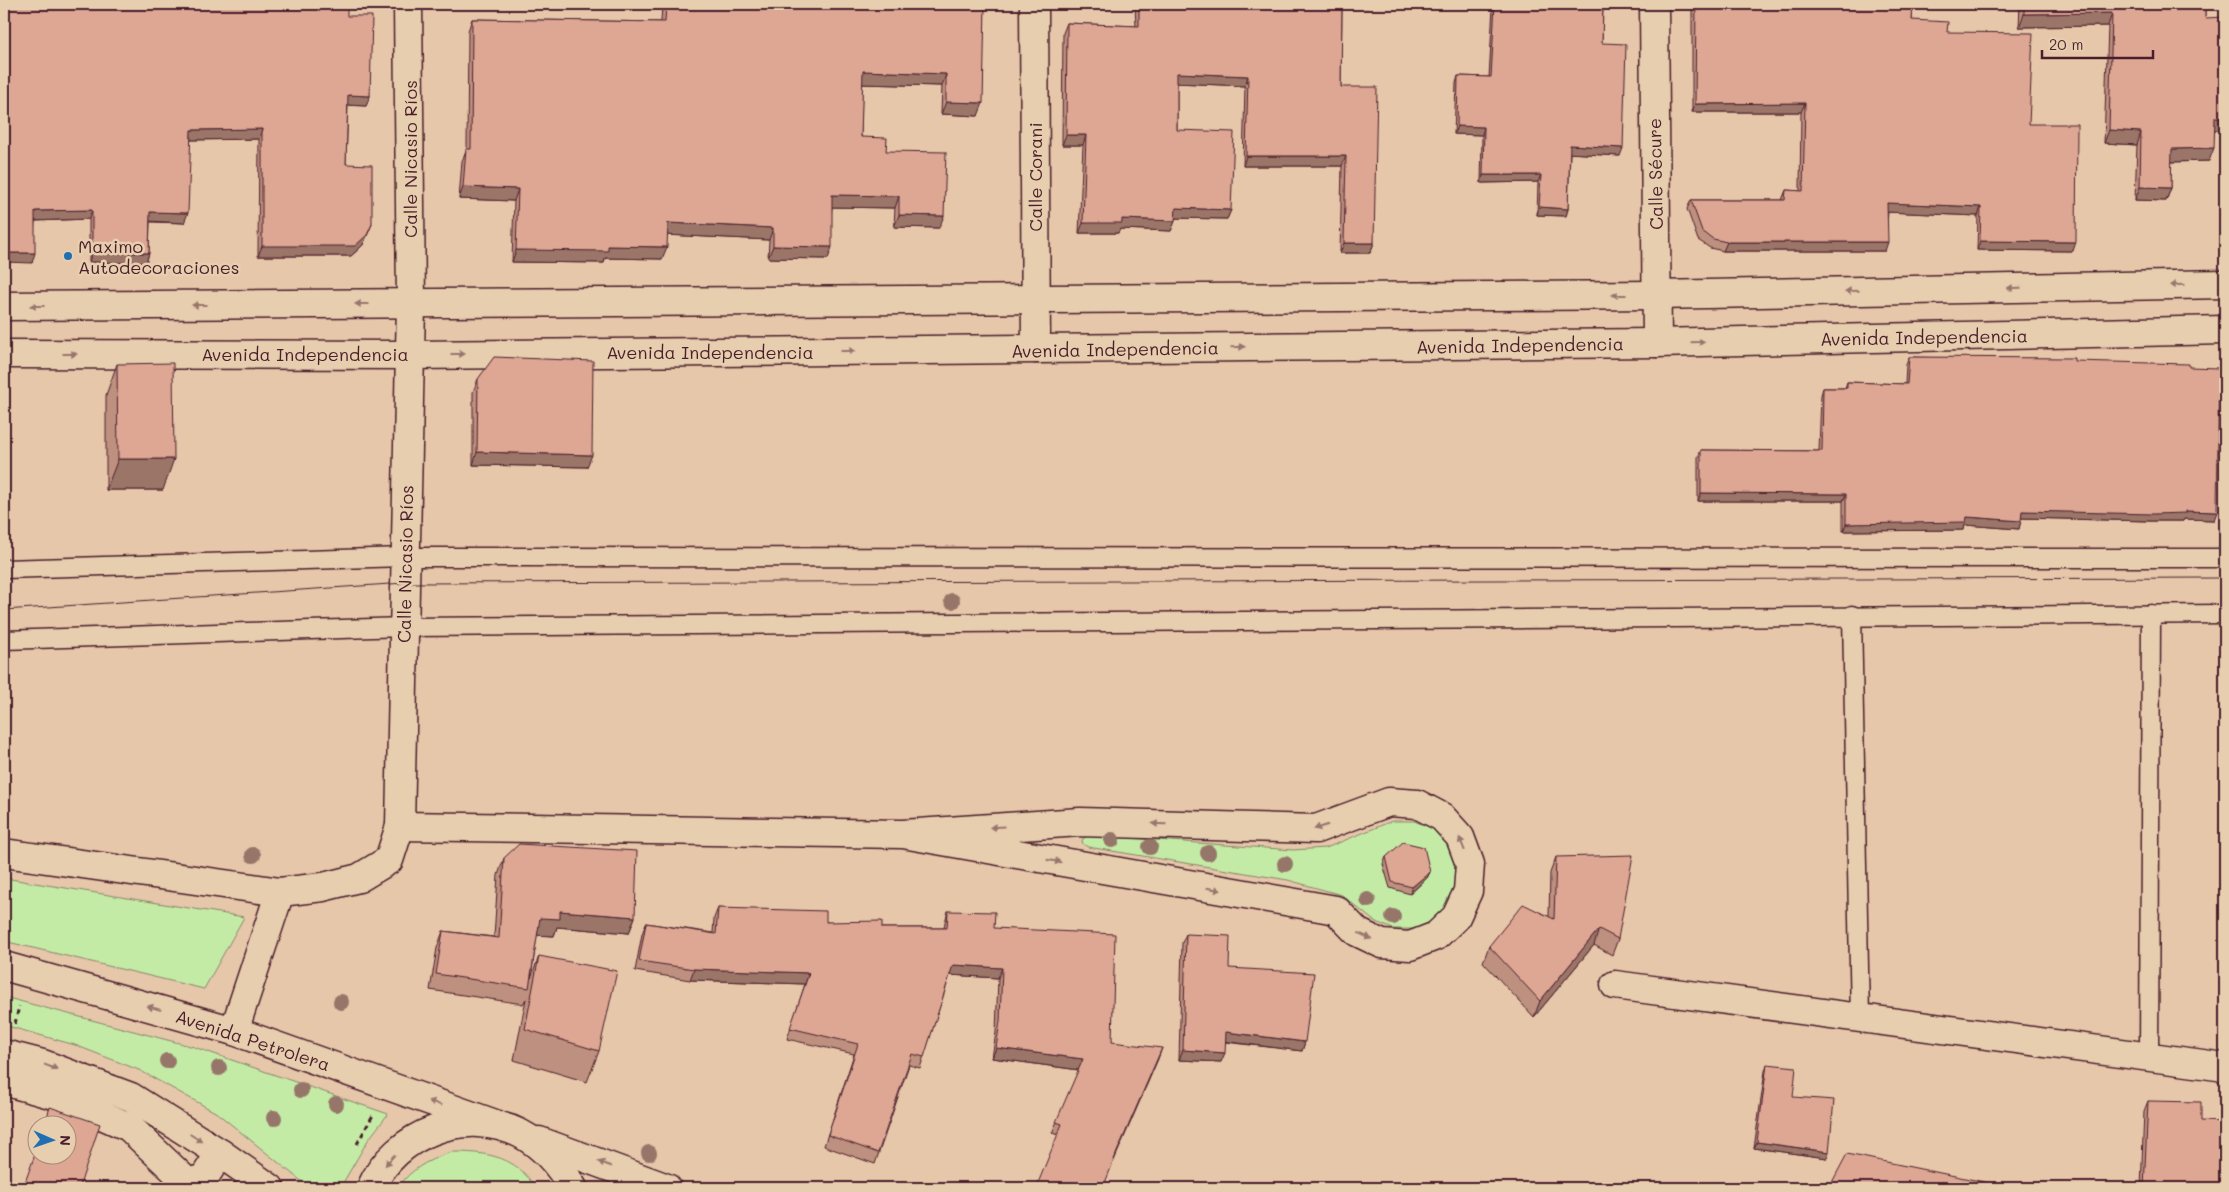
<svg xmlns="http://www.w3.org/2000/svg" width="2229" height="1192" viewBox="0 0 2229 1192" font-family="Mali,sans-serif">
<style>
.green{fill:#c4eba6;stroke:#878568}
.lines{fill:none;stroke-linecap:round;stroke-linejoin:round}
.service-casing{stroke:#4a1f2b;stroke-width:21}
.minor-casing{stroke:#4a1f2b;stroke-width:31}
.secondary-casing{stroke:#4a1f2b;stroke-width:31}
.primary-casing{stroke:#4a1f2b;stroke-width:31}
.path{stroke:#4a1f2b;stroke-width:3;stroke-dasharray:5 4;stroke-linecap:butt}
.service{stroke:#e7ceaf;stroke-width:18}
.minor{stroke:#e7ceaf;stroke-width:28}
.secondary{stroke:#e7ceaf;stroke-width:28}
.primary{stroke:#e7ceaf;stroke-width:28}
.tram{stroke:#4a1f2b;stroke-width:1}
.tree{fill:#97766b}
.wall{fill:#be907f;stroke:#4a1f2b}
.shaded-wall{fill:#9b7568;stroke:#4a1f2b}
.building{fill:#dda794;stroke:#4a1f2b}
.oneway{fill:#98766d}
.poi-dot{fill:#1f6fb2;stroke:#e7ceaf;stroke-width:2}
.labels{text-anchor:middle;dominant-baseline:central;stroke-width:5;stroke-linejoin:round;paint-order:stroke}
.street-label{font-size:18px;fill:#4a1f2b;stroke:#e7ceaf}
.poi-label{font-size:18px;fill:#4a1f2b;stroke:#e7ceaf;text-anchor:start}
</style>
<rect width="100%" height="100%" fill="#e6c7aa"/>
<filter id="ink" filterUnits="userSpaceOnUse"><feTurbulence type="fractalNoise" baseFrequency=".02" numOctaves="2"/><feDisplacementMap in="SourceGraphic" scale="10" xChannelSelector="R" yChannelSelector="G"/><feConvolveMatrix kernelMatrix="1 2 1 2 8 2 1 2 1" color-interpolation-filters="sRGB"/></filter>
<g filter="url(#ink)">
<g class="green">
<path d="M 1392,821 L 1414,821 L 1434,829 L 1449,844 L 1457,864 L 1457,885 L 1450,906 L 1434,920 L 1415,929 L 1393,929 L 1374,921 L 1342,895 L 1288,880 L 1088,847 L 1083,844 L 1082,840 L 1088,835 L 1293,850 L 1326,848 Z"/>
<path d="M 4,878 L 244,917 L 204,989 L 4,941 Z"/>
<path d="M 4,997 L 194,1047 L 388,1114 L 368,1140 L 340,1188 L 310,1188 L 217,1113 L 139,1070 L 75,1045 L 4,1025 Z"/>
<path d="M 452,1152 C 486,1152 517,1156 535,1188 L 398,1188 C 411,1168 431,1159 452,1152 Z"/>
</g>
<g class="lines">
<defs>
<g id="service">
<path d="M 4,569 L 405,557 L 2225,558"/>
<path d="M 1852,615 L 1860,1018"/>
<path d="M 4,640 L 404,627 L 2225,614"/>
<path d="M 2149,1057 L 2151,614"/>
</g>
<g id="minor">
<path d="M 1034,4 L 1036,349"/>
<path d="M 1654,4 L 1657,343"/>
<path d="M 400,826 L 903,834 L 1080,822 L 1316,829 L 1389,802 L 1417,804 L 1442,817 L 1460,837 L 1470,864 L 1468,891 L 1456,917 L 1436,936 L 1410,946 L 1382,944 L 1357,932 L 1336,910 L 903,834"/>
<path d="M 4,853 L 280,892 L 323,887 L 359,878 L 389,860 L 400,826 L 411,304 L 408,4"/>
<path d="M 1615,985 L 2225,1067"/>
<path d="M 234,1031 L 280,892"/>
<path d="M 4,1081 L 61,1097 L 129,1127 L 188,1183 L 204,1178 L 220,1153"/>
</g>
<g id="secondary">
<path d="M 4,306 L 1656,295 L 2225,284"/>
<path d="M 4,354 L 409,355 L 1657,343 L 2225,330"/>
</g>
<g id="primary">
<path d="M 4,966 L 234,1031 L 498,1125"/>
<path d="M 4,1054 L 43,1064 L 131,1097 L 220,1153 L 270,1188"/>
<path d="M 539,1141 L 667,1188"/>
<path d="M 371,1188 C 395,1133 466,1106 521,1134 C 544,1146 560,1166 573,1188"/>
</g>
</defs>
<use href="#service" class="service-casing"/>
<use href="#minor" class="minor-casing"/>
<use href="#secondary" class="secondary-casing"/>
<use href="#primary" class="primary-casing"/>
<g class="path">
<path d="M 15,1024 L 19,1006"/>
<path d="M 357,1144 L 373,1115"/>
<path d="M 333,1188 L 337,1181"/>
</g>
<use href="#service" class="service"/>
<use href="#minor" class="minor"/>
<use href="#secondary" class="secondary"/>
<use href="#primary" class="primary"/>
<path class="tram" d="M 4,610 L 405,583 L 2225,578"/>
</g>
<g class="tree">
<circle cx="952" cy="601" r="8"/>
<circle cx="1112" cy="840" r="8"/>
<circle cx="1150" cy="847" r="8"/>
<circle cx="1208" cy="853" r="8"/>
<circle cx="253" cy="855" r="8"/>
<circle cx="1285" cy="864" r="8"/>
<circle cx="1368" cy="900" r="8"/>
<circle cx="1393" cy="917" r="8"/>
<circle cx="341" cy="1002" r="8"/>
<circle cx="167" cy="1061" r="8"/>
<circle cx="219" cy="1068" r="8"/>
<circle cx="301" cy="1090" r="8"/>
<circle cx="336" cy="1104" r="8"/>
<circle cx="274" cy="1118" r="8"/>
<circle cx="649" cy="1153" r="8"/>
</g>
<g class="wall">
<path d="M 4,4 L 347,16 L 370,96 L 366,106 L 348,105 L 346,164 L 372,224 L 363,245 L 351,256 L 258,256 L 259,139 L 190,140 L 184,223 L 150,222 L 149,253 L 146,263 L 89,262 L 89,219 L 35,221 L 32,263 Z"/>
<path d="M 662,4 L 992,4 L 985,4 L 978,116 L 941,114 L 942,86 L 862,84 L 861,137 L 886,151 L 939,228 L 894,227 L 895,208 L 832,207 L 828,259 L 768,258 L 769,240 L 667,235 L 662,259 L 605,258 L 604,263 L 512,262 L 514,201 L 459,199 L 462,161 L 467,149 L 468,31 L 472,19 L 661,22 Z"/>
<path d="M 1136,4 L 1369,4 L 1368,7 L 1342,8 L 1341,87 L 1374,243 L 1370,253 L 1340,253 L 1342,166 L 1243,166 L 1245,86 L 1177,83 L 1177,130 L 1231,210 L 1227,219 L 1175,218 L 1175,221 L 1171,231 L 1120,229 L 1118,233 L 1079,233 L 1083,145 L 1062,145 L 1063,33 L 1067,23 L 1136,26 L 1135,6 Z"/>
<path d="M 1444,4 L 1603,4 L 1602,43 L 1620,156 L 1570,153 L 1568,209 L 1566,216 L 1537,215 L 1538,182 L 1481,183 L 1482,135 L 1454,134 L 1456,83 L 1458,76 L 1489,77 L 1493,6 L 1444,5 Z"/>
<path d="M 1692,4 L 1913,4 L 1912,20 L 1947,32 L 2029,124 L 2073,251 L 1977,250 L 1978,216 L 1888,212 L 1885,251 L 1723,251 L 1710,248 L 1698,240 L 1687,209 L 1691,200 L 1782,200 L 1786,190 L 1800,191 L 1801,112 L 1692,112 Z"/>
<path d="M 2020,4 L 2205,4 L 2205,18 L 2225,82 L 2220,130 L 2215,130 L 2209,161 L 2171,162 L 2171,188 L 2166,201 L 2135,200 L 2137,145 L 2104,143 L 2108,26 L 2019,27 Z"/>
<path d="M 1909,357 L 2074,361 L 2214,520 L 2184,519 L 2183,521 L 2150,521 L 2021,518 L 2019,529 L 1965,525 L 1964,530 L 1843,531 L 1843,501 L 1698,501 L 1698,457 L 1701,450 L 1819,451 L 1821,395 L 1823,388 L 1845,388 L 1847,382 L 1905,384 L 1906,365 Z"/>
<path d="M 117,364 L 163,490 L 106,490 L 106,395 Z"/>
<path d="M 478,379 L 587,467 L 473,465 L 473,392 Z"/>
<path d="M 1386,857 L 1430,872 L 1427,878 L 1410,894 L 1390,888 L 1383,864 Z"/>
<path d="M 1556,857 L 1618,939 L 1612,955 L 1594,945 L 1534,1017 L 1483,962 L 1489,946 L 1549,916 L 1550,873 Z"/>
<path d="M 504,858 L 635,917 L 629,933 L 557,927 L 554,936 L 537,935 L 531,978 L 539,956 L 599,1051 L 587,1082 L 514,1060 L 526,999 L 523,1004 L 430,990 L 437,948 L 443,931 L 494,937 L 498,875 Z"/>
<path d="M 718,908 L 826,922 L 882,928 L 944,928 L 945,922 L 948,911 L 994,928 L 1112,1042 L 1158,1059 L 1058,1135 L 1052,1133 L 1079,1070 L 992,1058 L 996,1032 L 998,978 L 950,975 L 920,1068 L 909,1065 L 875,1164 L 824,1146 L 854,1054 L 787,1039 L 805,984 L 690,980 L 635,971 L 642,934 L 646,923 L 713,933 L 714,918 Z"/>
<path d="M 1186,934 L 1229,968 L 1305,1042 L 1302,1051 L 1225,1042 L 1221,1062 L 1179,1060 L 1182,943 Z"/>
<path d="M 1767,1064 L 1793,1097 L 1827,1158 L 1754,1148 L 1765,1071 Z"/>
<path d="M 2148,1101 L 2201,1121 L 2225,1188 L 2141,1188 L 2144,1111 Z"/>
</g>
<g class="shaded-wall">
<path d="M 1341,4 L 1369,4 L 1368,7 L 1339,8 Z"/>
<path d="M 1445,4 L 1494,4 L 1493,6 L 1444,5 Z"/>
<path d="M 2112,13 L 2108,26 L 2019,27 L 2024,14 Z"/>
<path d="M 863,71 L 946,74 L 942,86 L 858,84 Z"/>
<path d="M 1177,73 L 1248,76 L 1245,86 L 1174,83 Z"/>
<path d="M 348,95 L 370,96 L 366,106 L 345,105 Z"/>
<path d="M 946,102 L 983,103 L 978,116 L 941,114 Z"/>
<path d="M 1805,103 L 1801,112 L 1692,112 L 1695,104 Z"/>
<path d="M 2215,117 L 2225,117 L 2220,130 L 2211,130 Z"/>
<path d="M 1457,126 L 1484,127 L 1482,135 L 1454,134 Z"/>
<path d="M 262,129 L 259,139 L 187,140 L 191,130 Z"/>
<path d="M 2109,130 L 2141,132 L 2137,145 L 2104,143 Z"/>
<path d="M 1066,135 L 1086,135 L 1083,145 L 1062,145 Z"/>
<path d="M 1570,145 L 1623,148 L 1620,156 L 1567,153 Z"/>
<path d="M 2214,148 L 2209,161 L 2167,162 L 2172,149 Z"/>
<path d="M 1246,156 L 1346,156 L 1342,166 L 1243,166 Z"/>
<path d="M 1483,175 L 1541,175 L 1538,182 L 1481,183 Z"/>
<path d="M 463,187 L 518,189 L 514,201 L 459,199 Z"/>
<path d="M 2140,187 L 2171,188 L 2166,201 L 2135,200 Z"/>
<path d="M 832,195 L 899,196 L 895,208 L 828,207 Z"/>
<path d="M 1887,203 L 1981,207 L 1978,216 L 1884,212 Z"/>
<path d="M 1539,207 L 1568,209 L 1566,216 L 1537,215 Z"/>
<path d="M 1176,208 L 1231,210 L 1227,219 L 1172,218 Z"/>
<path d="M 92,210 L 89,219 L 32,221 L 35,211 Z"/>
<path d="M 150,212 L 188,213 L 184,223 L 147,221 Z"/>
<path d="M 899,215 L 944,216 L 939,228 L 894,227 Z"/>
<path d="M 1122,219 L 1175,221 L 1171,231 L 1120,229 L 1118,233 L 1079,233 L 1083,223 Z"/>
<path d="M 668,223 L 773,228 L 769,240 L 664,235 Z"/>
<path d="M 372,224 L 363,245 L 351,256 L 258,256 L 262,246 Z"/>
<path d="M 1980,241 L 2076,242 L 2073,251 L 1977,250 Z"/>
<path d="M 1727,242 L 1888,242 L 1885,251 L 1723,251 Z"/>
<path d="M 1344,243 L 1374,243 L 1370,253 L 1340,253 Z"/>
<path d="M 608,246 L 667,247 L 662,259 L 605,258 L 604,263 L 512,262 L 516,250 Z"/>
<path d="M 773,246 L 832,247 L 828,259 L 768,258 Z"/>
<path d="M 92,252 L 149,253 L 146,263 L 89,262 Z"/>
<path d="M 4,253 L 35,253 L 32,263 L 4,262 Z"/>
<path d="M 477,452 L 592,455 L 587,467 L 473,465 Z"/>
<path d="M 118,459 L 174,459 L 163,490 L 106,490 Z"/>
<path d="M 1701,493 L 1846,494 L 1843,501 L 1698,501 Z"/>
<path d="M 2022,511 L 2186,511 L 2217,512 L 2214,520 L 2184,519 L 2183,521 L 2150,521 L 2019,518 Z"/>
<path d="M 1967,517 L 2021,521 L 2019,529 L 1965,525 L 1964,530 L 1843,531 L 1846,524 Z"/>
<path d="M 1430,872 L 1427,878 L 1410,894 L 1412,887 Z"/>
<path d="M 560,911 L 635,917 L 629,933 L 557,927 L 554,936 L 534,935 L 540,918 Z"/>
<path d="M 1599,929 L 1594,945 L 1534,1017 L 1540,1001 Z"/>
<path d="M 953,965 L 1002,968 L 998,978 L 949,975 Z"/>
<path d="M 694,969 L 809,973 L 805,984 L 690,980 Z"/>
<path d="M 1226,1032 L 1305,1042 L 1302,1051 L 1222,1041 Z"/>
<path d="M 996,1048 L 1083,1059 L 1079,1070 L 992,1058 Z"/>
<path d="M 1162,1048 L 1158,1059 L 1113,1163 L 1117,1152 Z"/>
<path d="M 1183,1050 L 1225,1053 L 1221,1062 L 1179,1060 Z"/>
<path d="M 1757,1142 L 1829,1152 L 1827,1158 L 1754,1148 Z"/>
</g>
<g class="building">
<path d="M 4,4 L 347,4 L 347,16 L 372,16 L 370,96 L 348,95 L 346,164 L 372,165 L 372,224 L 367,235 L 355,246 L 262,246 L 262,129 L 191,130 L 188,213 L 150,212 L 149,253 L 92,252 L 92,210 L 35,211 L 35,253 L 4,253 Z"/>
<path d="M 666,4 L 985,4 L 983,103 L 946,102 L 946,74 L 863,71 L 861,137 L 887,138 L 886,151 L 946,152 L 944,216 L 899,215 L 899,196 L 832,195 L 832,247 L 773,246 L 773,228 L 668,223 L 667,247 L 608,246 L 608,251 L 516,250 L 518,189 L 463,187 L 466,149 L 471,149 L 472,19 L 665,22 Z"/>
<path d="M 1139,4 L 1342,4 L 1341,87 L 1377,87 L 1374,243 L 1344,243 L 1346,156 L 1246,156 L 1248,76 L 1177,73 L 1177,130 L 1234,132 L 1231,210 L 1176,208 L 1175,221 L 1122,219 L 1122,223 L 1083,223 L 1086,135 L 1066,135 L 1067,23 L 1139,26 Z"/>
<path d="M 1495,4 L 1603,4 L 1602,43 L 1626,44 L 1623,148 L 1570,145 L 1568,209 L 1539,207 L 1541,175 L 1483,175 L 1484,127 L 1457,126 L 1458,76 L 1491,77 Z"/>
<path d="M 1696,4 L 1913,4 L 1912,20 L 1948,22 L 1947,32 L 2033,33 L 2029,124 L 2077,124 L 2076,242 L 1980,241 L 1981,207 L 1887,203 L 1888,242 L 1727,242 L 1713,239 L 1702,231 L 1691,200 L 1785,200 L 1786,190 L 1803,191 L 1805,103 L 1695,104 Z"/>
<path d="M 2024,4 L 2205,4 L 2205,18 L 2225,17 L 2225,117 L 2215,117 L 2214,148 L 2172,149 L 2171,188 L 2140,187 L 2141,132 L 2109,130 L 2112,13 L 2024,14 Z"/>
<path d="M 494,357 L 593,361 L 592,455 L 477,452 L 478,379 Z"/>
<path d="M 1909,357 L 2074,358 L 2074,361 L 2189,364 L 2189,367 L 2219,368 L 2217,512 L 2186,511 L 2186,513 L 2153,514 L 2022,511 L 2021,521 L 1967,517 L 1966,522 L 1846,524 L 1846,494 L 1701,493 L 1701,450 L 1822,451 L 1823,388 L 1847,388 L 1847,382 L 1907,384 Z"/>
<path d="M 173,363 L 174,459 L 118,459 L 117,364 Z"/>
<path d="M 1403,842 L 1424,847 L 1430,872 L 1412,887 L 1392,882 L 1386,857 Z"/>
<path d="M 519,844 L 637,851 L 635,917 L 560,911 L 560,919 L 540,918 L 529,988 L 436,974 L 443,931 L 499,938 L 504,858 Z"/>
<path d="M 1633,855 L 1618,939 L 1599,929 L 1540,1001 L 1489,946 L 1523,904 L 1554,919 L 1556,857 Z"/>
<path d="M 718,908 L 826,911 L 826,922 L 882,921 L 882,928 L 947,928 L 948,911 L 995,912 L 994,928 L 1115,934 L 1112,1042 L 1162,1048 L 1117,1152 L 1103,1188 L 1036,1188 L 1062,1124 L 1056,1122 L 1083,1059 L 996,1048 L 1000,1021 L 1002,968 L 953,965 L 924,1057 L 912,1054 L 878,1153 L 828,1135 L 858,1044 L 790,1028 L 809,973 L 694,969 L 639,961 L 646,923 L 716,934 Z"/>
<path d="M 1186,934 L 1230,936 L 1229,968 L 1314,973 L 1305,1042 L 1226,1032 L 1225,1053 L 1183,1050 Z"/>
<path d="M 539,956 L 617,971 L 599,1051 L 525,1029 Z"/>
<path d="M 1767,1064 L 1796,1067 L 1793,1097 L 1834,1100 L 1829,1152 L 1757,1142 Z"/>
<path d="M 2148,1101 L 2201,1102 L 2201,1121 L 2225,1122 L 2225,1188 L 2144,1188 Z"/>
<path d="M 50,1107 L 100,1124 L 79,1188 L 23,1188 L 38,1146 L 38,1154 L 68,1154 L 68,1124 L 45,1124 Z"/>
<path d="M 1847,1154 L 2014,1188 L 1829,1188 Z"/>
</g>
<defs><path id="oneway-solid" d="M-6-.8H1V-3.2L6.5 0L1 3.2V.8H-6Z" transform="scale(1.25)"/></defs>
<g class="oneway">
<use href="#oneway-solid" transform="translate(2177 285) rotate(179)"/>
<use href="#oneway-solid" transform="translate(2014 288) rotate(179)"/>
<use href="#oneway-solid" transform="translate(1852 291) rotate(179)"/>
<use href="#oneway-solid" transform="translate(1619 295) rotate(180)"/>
<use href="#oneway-solid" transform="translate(362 304) rotate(180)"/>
<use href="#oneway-solid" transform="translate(199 305) rotate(180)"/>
<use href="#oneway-solid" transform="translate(37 306) rotate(180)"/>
<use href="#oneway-solid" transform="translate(1698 342) rotate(-1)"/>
<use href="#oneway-solid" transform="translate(1238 347) rotate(-1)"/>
<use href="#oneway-solid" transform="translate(848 351)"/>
<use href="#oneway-solid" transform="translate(70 354)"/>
<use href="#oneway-solid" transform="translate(458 354)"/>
<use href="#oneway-solid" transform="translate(1159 824) rotate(-178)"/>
<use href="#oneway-solid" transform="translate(997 827) rotate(176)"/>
<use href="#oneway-solid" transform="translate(1321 827) rotate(163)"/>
<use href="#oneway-solid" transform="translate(1462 844) rotate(-112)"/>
<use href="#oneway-solid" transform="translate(1054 861) rotate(10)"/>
<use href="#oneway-solid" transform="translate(1214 889) rotate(10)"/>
<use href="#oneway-solid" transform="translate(1365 936) rotate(25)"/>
<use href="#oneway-solid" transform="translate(154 1008) rotate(-164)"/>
<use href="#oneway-solid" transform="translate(51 1067) rotate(21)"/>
<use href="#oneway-solid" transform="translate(435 1103) rotate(-160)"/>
<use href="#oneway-solid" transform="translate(196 1138) rotate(32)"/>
<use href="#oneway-solid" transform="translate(390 1160) rotate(131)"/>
<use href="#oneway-solid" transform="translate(605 1164) rotate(-160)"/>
</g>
</g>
<circle class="poi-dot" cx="68" cy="256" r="5"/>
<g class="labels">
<g class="street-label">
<text transform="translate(410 159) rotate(-90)">Calle Nicasio Ríos</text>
<text transform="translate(1655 174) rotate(-91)">Calle Sécure</text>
<text transform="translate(1035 177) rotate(-90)">Calle Corani</text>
<text transform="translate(1924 337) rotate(-1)">Avenida Independencia</text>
<text transform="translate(1520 345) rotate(-1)">Avenida Independencia</text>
<text transform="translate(1115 349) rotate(-1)">Avenida Independencia</text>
<text x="710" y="352">Avenida Independencia</text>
<text x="305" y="354">Avenida Independencia</text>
<text transform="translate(405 564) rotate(-89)">Calle Nicasio Ríos</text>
<text transform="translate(253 1040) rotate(18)">Avenida Petrolera</text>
</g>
<g class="poi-label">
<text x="78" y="246">Maximo<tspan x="78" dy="21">Autodecoraciones</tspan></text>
</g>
</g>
<rect width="2229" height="1192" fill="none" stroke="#e7ceaf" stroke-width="20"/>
<rect x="10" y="10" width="2209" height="1172" fill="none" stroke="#4a1f2b" stroke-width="2" filter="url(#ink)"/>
<g transform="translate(52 1140) rotate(92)"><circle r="24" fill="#e7ceaf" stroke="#a8887a"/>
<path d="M0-4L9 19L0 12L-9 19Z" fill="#1f6fb2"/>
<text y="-8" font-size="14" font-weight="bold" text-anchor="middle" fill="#4a1f2b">N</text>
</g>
<path d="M2042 50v8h111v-8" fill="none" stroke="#4a1f2b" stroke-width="2.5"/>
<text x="2049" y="50" font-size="15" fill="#4a1f2b" stroke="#e7ceaf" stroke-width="4" paint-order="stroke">20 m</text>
</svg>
